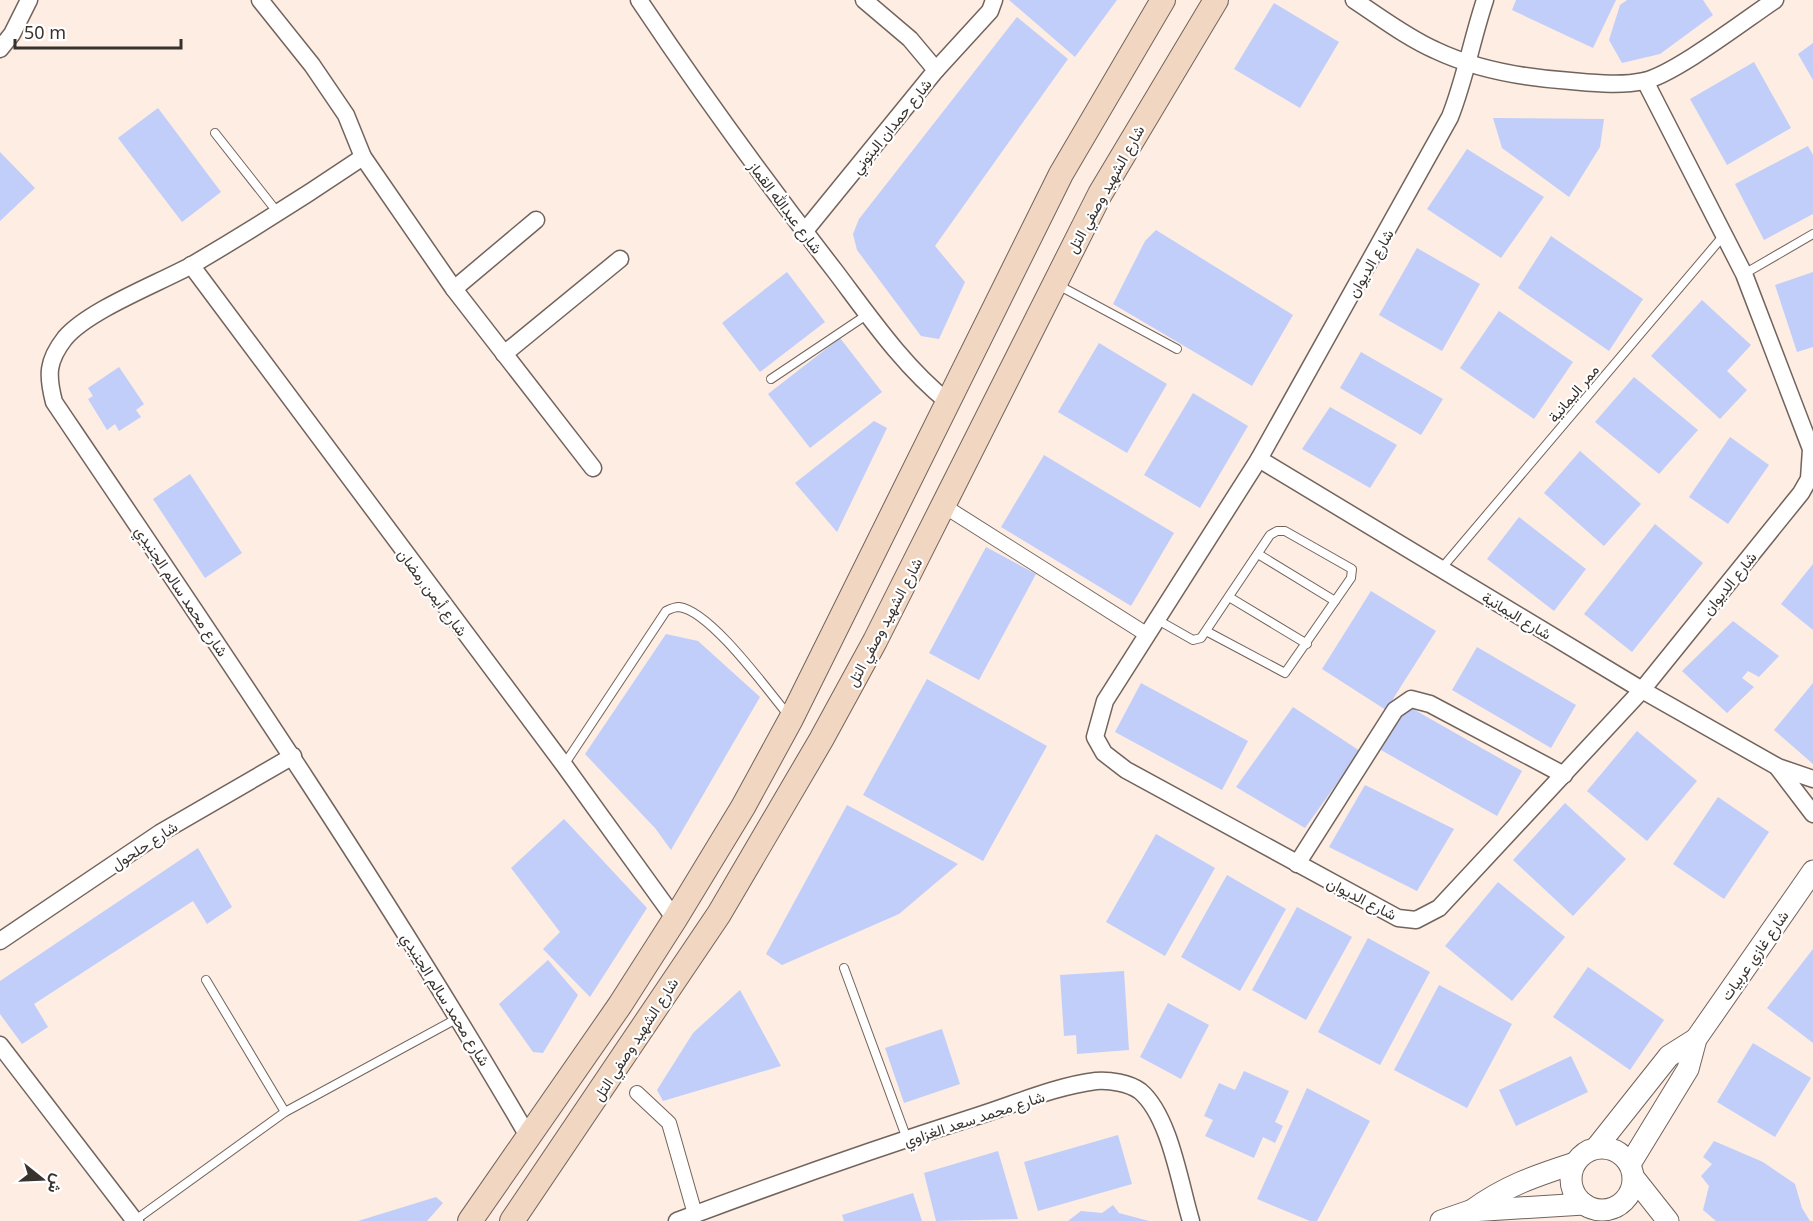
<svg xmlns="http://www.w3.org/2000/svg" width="1813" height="1221" viewBox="0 0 1813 1221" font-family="'Noto Sans',Vazirmatn,sans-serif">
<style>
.building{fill:#c1cefa}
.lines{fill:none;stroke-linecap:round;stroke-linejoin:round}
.service-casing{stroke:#72645c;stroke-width:10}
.pedestrian-casing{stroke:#72645c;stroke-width:16}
.minor-casing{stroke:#72645c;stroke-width:19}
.tertiary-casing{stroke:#72645c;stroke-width:23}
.secondary-casing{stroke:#72645c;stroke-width:26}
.service{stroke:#fff;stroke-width:8}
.pedestrian{stroke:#fff;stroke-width:14}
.minor{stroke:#fff;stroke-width:16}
.tertiary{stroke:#fff;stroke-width:21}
.secondary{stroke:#f1d6c2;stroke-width:24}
.labels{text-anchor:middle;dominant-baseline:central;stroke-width:4.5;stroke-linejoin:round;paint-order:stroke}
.street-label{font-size:15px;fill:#38322e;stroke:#fff}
</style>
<rect width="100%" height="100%" fill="#fdede3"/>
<g class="building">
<path d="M 1009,0 L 1117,0 L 1075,57 Z"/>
<path d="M 1516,0 L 1616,0 L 1593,48 L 1512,10 Z"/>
<path d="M 1627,0 L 1703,0 L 1713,15 L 1660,54 L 1622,63 L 1609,40 L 1620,5 Z"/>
<path d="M 1274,3 L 1339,42 L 1300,108 L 1234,69 Z"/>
<path d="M 1017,17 L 1068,59 L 935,246 L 965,282 L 939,339 L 921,336 L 857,250 L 853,234 L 859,219 Z"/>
<path d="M 1813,43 L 1813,80 L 1798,54 Z"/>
<path d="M 1754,62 L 1791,128 L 1727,165 L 1690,99 Z"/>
<path d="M 158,108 L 221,192 L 182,222 L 118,138 Z"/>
<path d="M 1493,118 L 1604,119 L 1600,147 L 1569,197 L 1502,148 Z"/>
<path d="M 1808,146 L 1813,155 L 1813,214 L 1764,240 L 1735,184 Z"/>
<path d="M 1467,149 L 1544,197 L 1501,258 L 1427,209 Z"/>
<path d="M 0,152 L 35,188 L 0,221 Z"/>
<path d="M 1156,230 L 1293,315 L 1252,386 L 1113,304 L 1145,241 Z"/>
<path d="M 1551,236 L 1643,299 L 1609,351 L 1518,288 Z"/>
<path d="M 1417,248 L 1480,284 L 1442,351 L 1379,315 Z"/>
<path d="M 787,272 L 825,322 L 760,372 L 722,323 Z"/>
<path d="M 1813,272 L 1813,347 L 1797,352 L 1775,285 Z"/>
<path d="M 1702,300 L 1751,345 L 1727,371 L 1747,390 L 1720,419 L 1651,356 Z"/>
<path d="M 1499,311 L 1573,362 L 1534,419 L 1460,368 Z"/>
<path d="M 840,338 L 882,392 L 810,448 L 768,394 Z"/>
<path d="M 1099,343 L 1167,384 L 1127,453 L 1058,412 Z"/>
<path d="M 1361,352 L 1443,399 L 1421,435 L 1340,388 Z"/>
<path d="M 119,367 L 144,404 L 136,410 L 141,417 L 119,431 L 115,424 L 107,430 L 88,399 L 93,396 L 88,388 Z"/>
<path d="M 1634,377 L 1698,430 L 1659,474 L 1595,422 Z"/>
<path d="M 1193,393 L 1248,426 L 1200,508 L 1144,475 Z"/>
<path d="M 1330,407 L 1397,445 L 1370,488 L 1302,449 Z"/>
<path d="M 874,421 L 887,428 L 837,532 L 795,483 Z"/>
<path d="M 1730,437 L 1769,465 L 1728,524 L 1689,497 Z"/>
<path d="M 1580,451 L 1641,504 L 1604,546 L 1544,493 Z"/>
<path d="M 1044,455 L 1174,533 L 1131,606 L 1001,527 Z"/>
<path d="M 190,474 L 242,553 L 205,578 L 153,499 Z"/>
<path d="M 1519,517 L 1586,569 L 1554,611 L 1487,559 Z"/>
<path d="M 1655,524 L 1703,563 L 1632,652 L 1584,614 Z"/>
<path d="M 986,547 L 1036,574 L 979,680 L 929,653 Z"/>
<path d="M 1813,564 L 1813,630 L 1781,604 Z"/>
<path d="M 1371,591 L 1436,631 L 1386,710 L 1322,669 Z"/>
<path d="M 1733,621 L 1779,656 L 1759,677 L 1748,671 L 1742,678 L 1754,687 L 1727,713 L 1682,671 Z"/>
<path d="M 666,634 L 698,641 L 760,697 L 671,850 L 655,828 L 585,754 Z"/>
<path d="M 1477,647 L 1576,705 L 1551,748 L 1452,690 Z"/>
<path d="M 927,679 L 1047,746 L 983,861 L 863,795 Z"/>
<path d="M 1141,683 L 1248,741 L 1222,790 L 1115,732 Z"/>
<path d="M 1813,683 L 1813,764 L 1774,730 Z"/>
<path d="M 1406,705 L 1522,771 L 1497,816 L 1381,750 Z"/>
<path d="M 1293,707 L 1360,751 L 1305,828 L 1236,787 Z"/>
<path d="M 1637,731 L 1697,781 L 1647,841 L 1587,791 Z"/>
<path d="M 1365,785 L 1454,829 L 1417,891 L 1329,847 Z"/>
<path d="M 1718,797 L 1769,832 L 1724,899 L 1673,864 Z"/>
<path d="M 1565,803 L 1626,859 L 1573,916 L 1513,860 Z"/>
<path d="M 847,805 L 958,864 L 899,914 L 782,965 L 766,954 Z"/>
<path d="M 564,819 L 647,908 L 590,997 L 543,949 L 560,932 L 511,868 Z"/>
<path d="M 1156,834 L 1215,868 L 1165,956 L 1106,922 Z"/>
<path d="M 198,848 L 232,907 L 207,924 L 193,901 L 34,1004 L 48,1027 L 22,1044 L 0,1014 L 0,981 Z"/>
<path d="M 1227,875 L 1286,909 L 1240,991 L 1181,957 Z"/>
<path d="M 1498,882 L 1565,937 L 1512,1001 L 1445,946 Z"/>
<path d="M 1297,907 L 1352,937 L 1306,1020 L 1252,990 Z"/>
<path d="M 1368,938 L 1430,972 L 1380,1065 L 1318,1032 Z"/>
<path d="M 1813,949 L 1813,1043 L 1767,1008 Z"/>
<path d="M 548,960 L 578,995 L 543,1053 L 533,1052 L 499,1004 Z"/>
<path d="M 1588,967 L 1664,1020 L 1630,1070 L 1553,1017 Z"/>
<path d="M 1124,971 L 1129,1050 L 1077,1054 L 1076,1035 L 1064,1036 L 1060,975 Z"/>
<path d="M 1439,985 L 1512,1024 L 1467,1108 L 1394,1070 Z"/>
<path d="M 740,990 L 781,1066 L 663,1101 L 657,1090 L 693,1033 Z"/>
<path d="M 1168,1003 L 1209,1025 L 1181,1079 L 1140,1057 Z"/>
<path d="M 942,1029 L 960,1084 L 904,1103 L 885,1048 Z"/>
<path d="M 1753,1043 L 1811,1078 L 1775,1137 L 1717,1102 Z"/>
<path d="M 1571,1056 L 1588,1092 L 1516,1126 L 1499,1090 Z"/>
<path d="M 1244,1071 L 1289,1091 L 1275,1122 L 1283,1126 L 1275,1143 L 1263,1137 L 1254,1158 L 1205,1136 L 1213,1120 L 1204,1116 L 1219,1083 L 1235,1090 Z"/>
<path d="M 1307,1088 L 1370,1121 L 1317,1221 L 1310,1221 L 1257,1199 Z"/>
<path d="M 1118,1135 L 1132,1184 L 1038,1211 L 1024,1162 Z"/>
<path d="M 1714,1141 L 1763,1162 L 1795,1184 L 1802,1208 L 1810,1221 L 1716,1221 L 1703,1210 L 1709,1186 L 1701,1176 L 1712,1164 L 1703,1157 Z"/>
<path d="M 998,1151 L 1018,1219 L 936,1221 L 924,1173 Z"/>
<path d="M 913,1193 L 922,1221 L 844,1221 L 842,1215 Z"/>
<path d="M 436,1197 L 443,1203 L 427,1221 L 358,1221 Z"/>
<path d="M 1113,1205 L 1119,1213 L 1149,1221 L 1068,1221 L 1081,1211 L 1102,1213 Z"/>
</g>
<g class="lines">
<defs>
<g id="service">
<path d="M 215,133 L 278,213"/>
<path d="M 1744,274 L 1813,234"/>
<path d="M 1058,285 L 1177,349"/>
<path d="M 771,379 L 868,314"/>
<path d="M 1258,554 L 1335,601"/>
<path d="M 1441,569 L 1724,235"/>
<path d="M 1229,597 L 1307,644"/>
<path d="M 1156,619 L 1193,640 L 1201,638 L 1270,535 L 1277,531 L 1285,531 L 1352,569 L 1351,578 L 1285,673 L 1206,631"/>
<path d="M 564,765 L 666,611 C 670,609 674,607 679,607 C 711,611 768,691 789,716"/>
<path d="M 844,968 L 907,1139"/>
<path d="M 206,980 L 285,1112"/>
<path d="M 134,1221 L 285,1112 L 458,1018"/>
</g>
<g id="pedestrian">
<path d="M 944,506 L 1146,634"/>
<path d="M 637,1093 L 669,1123 L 695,1214"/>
</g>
<g id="minor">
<path d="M 260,0 L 312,65 L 346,115 L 363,157 L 454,289 L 593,468"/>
<path d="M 639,0 C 701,93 766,182 835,271 C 869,316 903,366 948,402"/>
<path d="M 1354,0 C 1380,17 1406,37 1435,50 C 1477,70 1525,78 1571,81 C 1594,83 1621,86 1644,81 C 1675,74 1745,20 1775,0"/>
<path d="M 1485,0 C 1472,39 1465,79 1450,117 L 1259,459 L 1105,701 L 1095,737 L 1104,753 L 1126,770 L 1398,918 L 1416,920 L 1439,908 L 1642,690 L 1801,493 L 1809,479 L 1811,449 L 1744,274 L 1645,81"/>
<path d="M 0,49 L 12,34 L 29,0"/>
<path d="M 936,70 L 990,11 L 994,0"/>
<path d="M 363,157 C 307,195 250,231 192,265 C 157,284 89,310 65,338 C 47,361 47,375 54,402 C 217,643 381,884 528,1136"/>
<path d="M 804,232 L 936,70 L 910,39 L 864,0"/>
<path d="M 191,265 L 564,765 L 675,919"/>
<path d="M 454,289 L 536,220"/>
<path d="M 504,354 L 620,259"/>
<path d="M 1259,459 L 1642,690 L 1778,767 L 1813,779"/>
<path d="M 1778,768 L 1813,814"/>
<path d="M 1297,864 L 1395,710 L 1411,699 L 1430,704 L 1564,775"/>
<path d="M 0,941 L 160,833 L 293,756"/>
<path d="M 0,1045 L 135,1221"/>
<path d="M 677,1221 C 775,1184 874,1149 974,1117 C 1013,1105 1055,1086 1096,1081 C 1110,1080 1129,1083 1140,1091 C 1170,1116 1180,1185 1191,1221"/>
</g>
<g id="tertiary">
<circle cx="1602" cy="1179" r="31"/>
<path d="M 1596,1148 L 1669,1056 L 1696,1039"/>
<path d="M 1630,1164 L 1688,1069 L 1696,1039 L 1813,871"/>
<path d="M 1634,1178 L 1668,1221"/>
<path d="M 1471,1211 C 1505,1186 1535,1176 1575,1163"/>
<path d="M 1441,1221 L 1470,1211 L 1584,1204"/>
</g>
<g id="secondary">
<path d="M 470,1221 L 620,1005 L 675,919 L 743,807 L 791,719 L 1061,174 L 1163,0"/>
<path d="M 512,1221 L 719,914 L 821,740 L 875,641 L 1100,194 L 1216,0"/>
</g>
</defs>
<use href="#service" class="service-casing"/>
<use href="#pedestrian" class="pedestrian-casing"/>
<use href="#minor" class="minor-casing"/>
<use href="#tertiary" class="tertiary-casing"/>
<use href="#secondary" class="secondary-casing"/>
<use href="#service" class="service"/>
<use href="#pedestrian" class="pedestrian"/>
<use href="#minor" class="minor"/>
<use href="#tertiary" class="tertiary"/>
<use href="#secondary" class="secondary"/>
</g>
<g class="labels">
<g class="street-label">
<text transform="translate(891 126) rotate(-51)">شارع حمدان البتوني</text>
<text transform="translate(1105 189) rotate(-61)">شارع الشهيد وصفي التل</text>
<text transform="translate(786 207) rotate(53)">شارع عبدالله القماز</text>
<text transform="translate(1370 263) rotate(-60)">شارع الديوان</text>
<text transform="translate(1573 393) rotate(-50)">ممر اليمانية</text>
<text transform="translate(1729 583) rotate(-51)">شارع الديوان</text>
<text transform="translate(182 591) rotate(56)">شارع محمد سالم الجنيدي</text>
<text transform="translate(433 592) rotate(53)">شارع أيمن رمضان</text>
<text transform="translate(1517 615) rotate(31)">شارع اليمانية</text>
<text transform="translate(884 622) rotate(-62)">شارع الشهيد وصفي التل</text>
<text transform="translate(144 845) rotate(-33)">شارع حلحول</text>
<text transform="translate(1362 898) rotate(27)">شارع الديوان</text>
<text transform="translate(1754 955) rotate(-55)">شارع غازي عربيات</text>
<text transform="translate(446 999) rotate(58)">شارع محمد سالم الجنيدي</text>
<text transform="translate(635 1039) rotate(-57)">شارع الشهيد وصفي التل</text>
<text transform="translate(974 1118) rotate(-18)">شارع محمد سعد الغزاوي</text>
</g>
</g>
<g transform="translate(42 1179) rotate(108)" stroke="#ffffff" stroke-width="4.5" paint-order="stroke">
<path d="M0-4.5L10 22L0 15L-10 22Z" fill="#38322e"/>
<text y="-9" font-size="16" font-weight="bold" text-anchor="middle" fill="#38322e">ش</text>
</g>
<path d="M15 39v9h166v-9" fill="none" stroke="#38322e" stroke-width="3"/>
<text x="24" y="39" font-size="18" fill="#38322e" stroke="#ffffff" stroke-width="4.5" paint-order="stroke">50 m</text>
</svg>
